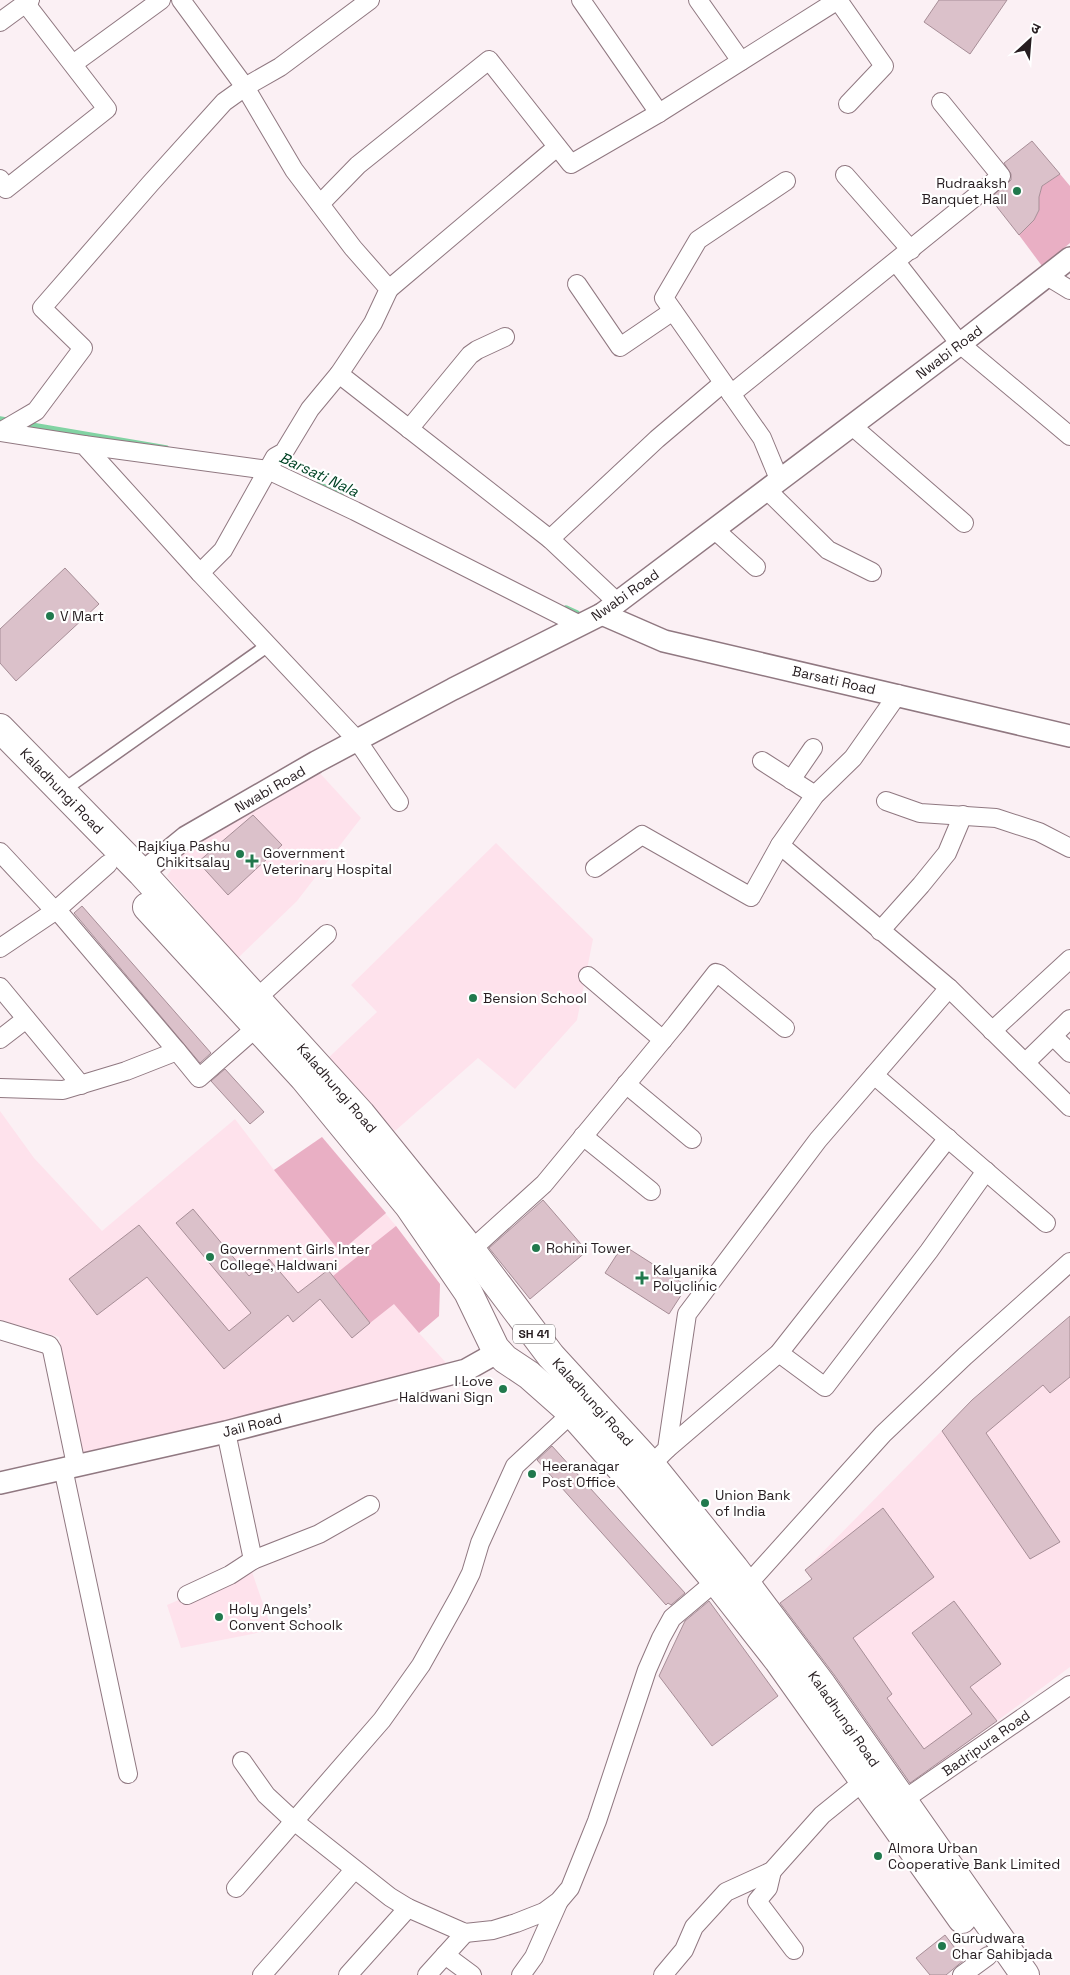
<svg xmlns="http://www.w3.org/2000/svg" width="1070" height="1975" viewBox="0 0 1070 1975" font-family="'Space Grotesk','Noto Sans Devanagari',sans-serif">
<style>
.built{fill:#fee2ec}
.green{fill:#e9afc4}
.lines{fill:none;stroke-linecap:round;stroke-linejoin:round}
.stream{stroke:#82d3a3;stroke-width:5.5}
.building{fill:#dbc1ca;stroke:#a78e97}
.pedestrian-casing{stroke:#907881;stroke-width:15}
.minor-casing{stroke:#907881;stroke-width:20}
.tertiary-casing{stroke:#907881;stroke-width:24}
.primary-casing{stroke:#907881;stroke-width:30}
.pedestrian{stroke:#fff;stroke-width:12}
.minor{stroke:#fff;stroke-width:18}
.tertiary{stroke:#fff;stroke-width:21}
.primary{stroke:#fff;stroke-width:28}
.poi-dot{fill:#21794d;stroke:#fff;stroke-width:2}
.labels{text-anchor:middle;dominant-baseline:central;stroke-width:4.5;stroke-linejoin:round;paint-order:stroke}
.shield{fill:#fff;stroke:#676163;stroke-width:1}
.shield-label{font-size:12px;font-weight:bold;fill:#261d20}
.poi-label{font-size:14px;fill:#261d20;stroke:#fff;text-anchor:start}
.street-label{font-size:14px;fill:#261d20;stroke:#fff}
.water-label{font-size:15px;font-style:italic;fill:#004325;stroke:#fff}
</style>
<rect width="100%" height="100%" fill="#fbf0f4"/>
<g class="built">
<path d="M 317,770 L 361,818 L 297,901 L 238,958 L 167,876 L 188,846 Z"/>
<path d="M 496,843 L 593,939 L 577,1020 L 515,1089 L 478,1058 L 395,1131 L 326,1060 L 377,1012 L 351,985 Z"/>
<path d="M 0,1111 L 34,1158 L 102,1231 L 235,1119 L 274,1170 L 322,1137 L 396,1226 L 440,1284 L 439,1316 L 419,1333 L 449,1366 L 250,1418 L 83,1453 L 59,1337 L 0,1320 Z"/>
<path d="M 1070,1316 L 1070,1667 L 936,1766 L 901,1716 L 884,1700 L 892,1694 L 805,1570 L 970,1402 Z"/>
<path d="M 251,1569 L 272,1630 L 181,1648 L 167,1605 Z"/>
</g>
<g class="green">
<path d="M 1060,174 L 1070,186 L 1070,243 L 1042,266 L 1019,235 L 1034,220 L 1039,210 L 1039,197 L 1042,186 Z"/>
<path d="M 322,1137 L 386,1213 L 340,1252 L 274,1170 Z"/>
<path d="M 396,1226 L 440,1284 L 439,1316 L 419,1333 L 394,1304 L 370,1323 L 333,1276 Z"/>
</g>
<g class="lines">
<g class="stream">
<path d="M 0,419 L 11,421"/>
<path d="M 25,424 L 166,448"/>
<path d="M 318,484 L 341,495"/>
<path d="M 566,608 L 577,613"/>
</g>
</g>
<g class="building">
<path d="M 939,0 L 1007,0 L 970,54 L 924,22 Z"/>
<path d="M 1032,141 L 1060,174 L 1042,186 L 1039,197 L 1039,210 L 1034,220 L 1019,235 L 990,198 L 1011,180 L 1011,174 L 1004,163 Z"/>
<path d="M 65,568 L 99,604 L 16,681 L 0,663 L 0,629 Z"/>
<path d="M 253,815 L 282,845 L 228,895 L 198,862 Z"/>
<path d="M 82,906 L 211,1053 L 200,1063 L 74,913 Z"/>
<path d="M 225,1069 L 264,1112 L 250,1124 L 211,1081 Z"/>
<path d="M 543,1200 L 587,1251 L 530,1299 L 489,1248 Z"/>
<path d="M 193,1209 L 249,1276 L 269,1259 L 298,1293 L 328,1270 L 370,1323 L 352,1338 L 320,1299 L 293,1322 L 288,1315 L 224,1369 L 147,1277 L 97,1315 L 69,1279 L 139,1225 L 229,1331 L 251,1313 L 176,1223 Z"/>
<path d="M 623,1245 L 687,1286 L 669,1314 L 605,1273 Z"/>
<path d="M 1070,1316 L 1070,1377 L 1050,1393 L 1043,1385 L 986,1433 L 1060,1542 L 1030,1559 L 942,1431 L 972,1400 Z"/>
<path d="M 552,1446 L 685,1593 L 671,1605 L 668,1603 L 666,1605 L 537,1460 Z"/>
<path d="M 883,1508 L 934,1577 L 853,1638 L 892,1694 L 887,1698 L 924,1749 L 972,1714 L 912,1633 L 954,1601 L 1001,1664 L 970,1687 L 997,1721 L 910,1783 L 835,1676 L 780,1603 L 812,1579 L 805,1570 Z"/>
<path d="M 709,1601 L 778,1696 L 712,1746 L 659,1676 L 685,1621 Z"/>
<path d="M 945,1935 L 964,1960 L 946,1975 L 930,1975 L 916,1958 Z"/>
</g>
<g class="lines">
<defs>
<path id="pedestrian" d="M 62,791 L 267,646"/>
<g id="minor">
<path d="M 181,0 L 245,87 L 294,170 L 353,248 L 389,289 L 373,323 L 339,374 L 310,409 L 284,452 L 275,457 L 223,550 L 200,573 L 357,740 L 399,802"/>
<path d="M 581,0 L 659,113"/>
<path d="M 698,0 L 741,61"/>
<path d="M 0,22 L 30,0"/>
<path d="M 73,64 L 161,0"/>
<path d="M 845,175 L 911,250"/>
<path d="M 0,179 L 6,189 L 107,109 L 26,4"/>
<path d="M 320,204 L 358,165 L 489,60 L 571,164 L 659,113 L 838,0 L 884,66 L 848,104"/>
<path d="M 896,262 L 960,344 L 1070,436"/>
<path d="M 1047,276 L 1070,290"/>
<path d="M 577,284 L 620,347 L 673,311"/>
<path d="M 389,289 L 557,147"/>
<path d="M 339,374 L 550,539"/>
<path d="M 731,394 L 1001,176 L 941,102"/>
<path d="M 851,425 L 964,523"/>
<path d="M 409,429 L 470,355 L 477,350 L 505,337"/>
<path d="M 0,432 L 36,411 L 83,348 L 42,308 L 150,184 L 224,102 L 245,87 L 280,67 L 370,0"/>
<path d="M 0,432 L 84,445 L 200,573"/>
<path d="M 84,445 L 268,470 L 355,511 L 580,625"/>
<path d="M 779,479 L 762,438 L 664,298 L 698,240 L 786,181"/>
<path d="M 766,489 L 828,550 L 872,572"/>
<path d="M 714,529 L 756,567"/>
<path d="M 618,603 L 550,539 L 657,439 L 723,383"/>
<path d="M 762,761 L 815,795"/>
<path d="M 791,780 L 813,748"/>
<path d="M 886,801 L 920,813 L 996,818 L 1039,832 L 1070,848"/>
<path d="M 0,852 L 55,911"/>
<path d="M 595,868 L 642,835 L 751,897 L 780,845"/>
<path d="M 57,910 L 177,1051"/>
<path d="M 880,931 L 921,885 L 947,853 L 963,815"/>
<path d="M 0,948 L 55,911 L 108,864"/>
<path d="M 588,976 L 663,1040"/>
<path d="M 0,987 L 81,1085"/>
<path d="M 949,988 L 1070,1107"/>
<path d="M 257,998 L 327,934"/>
<path d="M 992,1031 L 1070,959"/>
<path d="M 1053,1036 L 1070,1053"/>
<path d="M 0,1039 L 26,1019"/>
<path d="M 1025,1063 L 1070,1019"/>
<path d="M 874,1075 L 1046,1223"/>
<path d="M 626,1084 L 692,1139"/>
<path d="M 0,1088 L 63,1090 L 126,1071 L 177,1051 L 199,1078 L 257,1027"/>
<path d="M 583,1136 L 651,1191"/>
<path d="M 471,1250 L 544,1184 L 676,1024 L 716,973 L 719,974 L 785,1028"/>
<path d="M 0,1330 L 49,1345 L 52,1350 L 76,1465"/>
<path d="M 779,1353 L 825,1387 L 929,1251 L 986,1171"/>
<path d="M 226,1432 L 253,1560"/>
<path d="M 667,1449 L 779,1353 L 948,1138"/>
<path d="M 651,1465 L 667,1449 L 687,1314 L 818,1140 L 949,988 L 780,845 L 815,795 L 853,758 L 898,694"/>
<path d="M 63,1468 L 128,1774"/>
<path d="M 747,1585 L 883,1434 L 965,1356 L 1070,1262"/>
<path d="M 187,1595 L 230,1575 L 253,1560 L 319,1534 L 370,1505"/>
<path d="M 242,1761 L 266,1795 L 294,1821 L 390,1897 L 408,1908 L 465,1933 L 493,1930 L 516,1923 L 544,1912 L 559,1901 L 570,1888 L 597,1821 L 647,1670 L 661,1638 L 672,1618 L 716,1581"/>
<path d="M 902,1801 L 1070,1685"/>
<path d="M 772,1871 L 768,1888 L 757,1901 L 794,1950"/>
<path d="M 236,1888 L 382,1720 L 421,1665 L 459,1597 L 471,1573 L 480,1543 L 515,1466 L 572,1413"/>
<path d="M 445,1955 L 472,1975"/>
<path d="M 262,1975 L 354,1870"/>
<path d="M 348,1975 L 408,1908"/>
<path d="M 427,1975 L 465,1933"/>
<path d="M 521,1975 L 534,1957 L 558,1903"/>
<path d="M 663,1975 L 684,1950 L 694,1927 L 726,1892 L 772,1871 L 822,1815 L 864,1781"/>
<path d="M 962,1975 L 988,1956"/>
</g>
<g id="tertiary">
<path d="M 602,614 L 664,641 L 1070,736"/>
<path d="M 142,873 L 186,837 L 316,762 L 453,689 L 602,614 L 960,344 L 1070,258"/>
<path d="M 0,1483 L 226,1432 L 466,1370 L 498,1352"/>
</g>
<g id="primary">
<path d="M 0,728 L 142,873 L 361,1114 L 471,1250 L 551,1356 L 651,1465 L 734,1568 L 822,1685 L 1025,1975"/>
<path d="M 147,907 L 304,1078 L 409,1206 L 468,1292 L 495,1348 L 505,1359 L 529,1375 L 572,1413 L 633,1482 L 716,1581 L 778,1660 L 962,1919"/>
</g>
</defs>
<use href="#pedestrian" class="pedestrian-casing"/>
<use href="#minor" class="minor-casing"/>
<use href="#tertiary" class="tertiary-casing"/>
<use href="#primary" class="primary-casing"/>
<use href="#pedestrian" class="pedestrian"/>
<use href="#minor" class="minor"/>
<use href="#tertiary" class="tertiary"/>
<use href="#primary" class="primary"/>
</g>
<g class="poi-dot">
<circle cx="1017" cy="191" r="5"/>
<circle cx="50" cy="616" r="5"/>
<circle cx="240" cy="854" r="5"/>
<path d="M249.5 853.5h5v5h5v5h-5v5h-5v-5h-5v-5h5z"/>
<circle cx="473" cy="998" r="5"/>
<circle cx="536" cy="1248" r="5"/>
<circle cx="210" cy="1257" r="5"/>
<path d="M639.5 1270.5h5v5h5v5h-5v5h-5v-5h-5v-5h5z"/>
<circle cx="503" cy="1389" r="5"/>
<circle cx="532" cy="1474" r="5"/>
<circle cx="705" cy="1503" r="5"/>
<circle cx="219" cy="1617" r="5"/>
<circle cx="878" cy="1856" r="5"/>
<circle cx="942" cy="1946" r="5"/>
</g>
<g class="labels">
<rect class="shield" x="513" y="1324.5" width="42" height="19" rx="4"/>
<g class="shield-label">
<text x="534" y="1334">SH 41</text>
</g>
<g class="poi-label">
<text x="1007" y="183" text-anchor="end">Rudraaksh<tspan x="1007" dy="16">Banquet Hall</tspan></text>
<text x="60" y="616">V Mart</text>
<text x="230" y="846" text-anchor="end">Rajkiya Pashu<tspan x="230" dy="16">Chikitsalay</tspan></text>
<text x="263" y="853">Government<tspan x="263" dy="16">Veterinary Hospital</tspan></text>
<text x="483" y="998">Bension School</text>
<text x="546" y="1248">Rohini Tower</text>
<text x="220" y="1249">Government Girls Inter<tspan x="220" dy="16">College, Haldwani</tspan></text>
<text x="653" y="1270">Kalyanika<tspan x="653" dy="16">Polyclinic</tspan></text>
<text x="493" y="1381" text-anchor="end">I Love<tspan x="493" dy="16">Haldwani Sign</tspan></text>
<text x="542" y="1466">Heeranagar<tspan x="542" dy="16">Post Office</tspan></text>
<text x="715" y="1495">Union Bank<tspan x="715" dy="16">of India</tspan></text>
<text x="229" y="1609">Holy Angels'<tspan x="229" dy="16">Convent Schoolk</tspan></text>
<text x="888" y="1848">Almora Urban<tspan x="888" dy="16">Cooperative Bank Limited</tspan></text>
<text x="952" y="1938">Gurudwara<tspan x="952" dy="16">Char Sahibjada</tspan></text>
</g>
<g class="street-label">
<text transform="translate(949 352) rotate(-37)">Nwabi Road</text>
<text transform="translate(625 595) rotate(-35)">Nwabi Road</text>
<text transform="translate(834 680) rotate(13)">Barsati Road</text>
<text transform="translate(270 789) rotate(-30)">Nwabi Road</text>
<text transform="translate(62 791) rotate(46)">Kaladhungi Road</text>
<text transform="translate(337 1088) rotate(49)">Kaladhungi Road</text>
<text transform="translate(593 1402) rotate(48)">Kaladhungi Road</text>
<text transform="translate(252 1425) rotate(-14)">Jail Road</text>
<text transform="translate(844 1719) rotate(55)">Kaladhungi Road</text>
<text transform="translate(986 1743) rotate(-35)">Badripura Road</text>
</g>
<g class="water-label">
<text transform="translate(319 474) rotate(25)">Barsati Nala</text>
</g>
</g>
<g transform="translate(1030 40) rotate(26)" stroke="#ffffff" stroke-width="4" paint-order="stroke">
<path d="M0-4L9 19L0 12L-9 19Z" fill="#261d20"/>
<text y="-8" font-size="14" font-weight="bold" text-anchor="middle" fill="#261d20">उ</text>
</g>
</svg>
